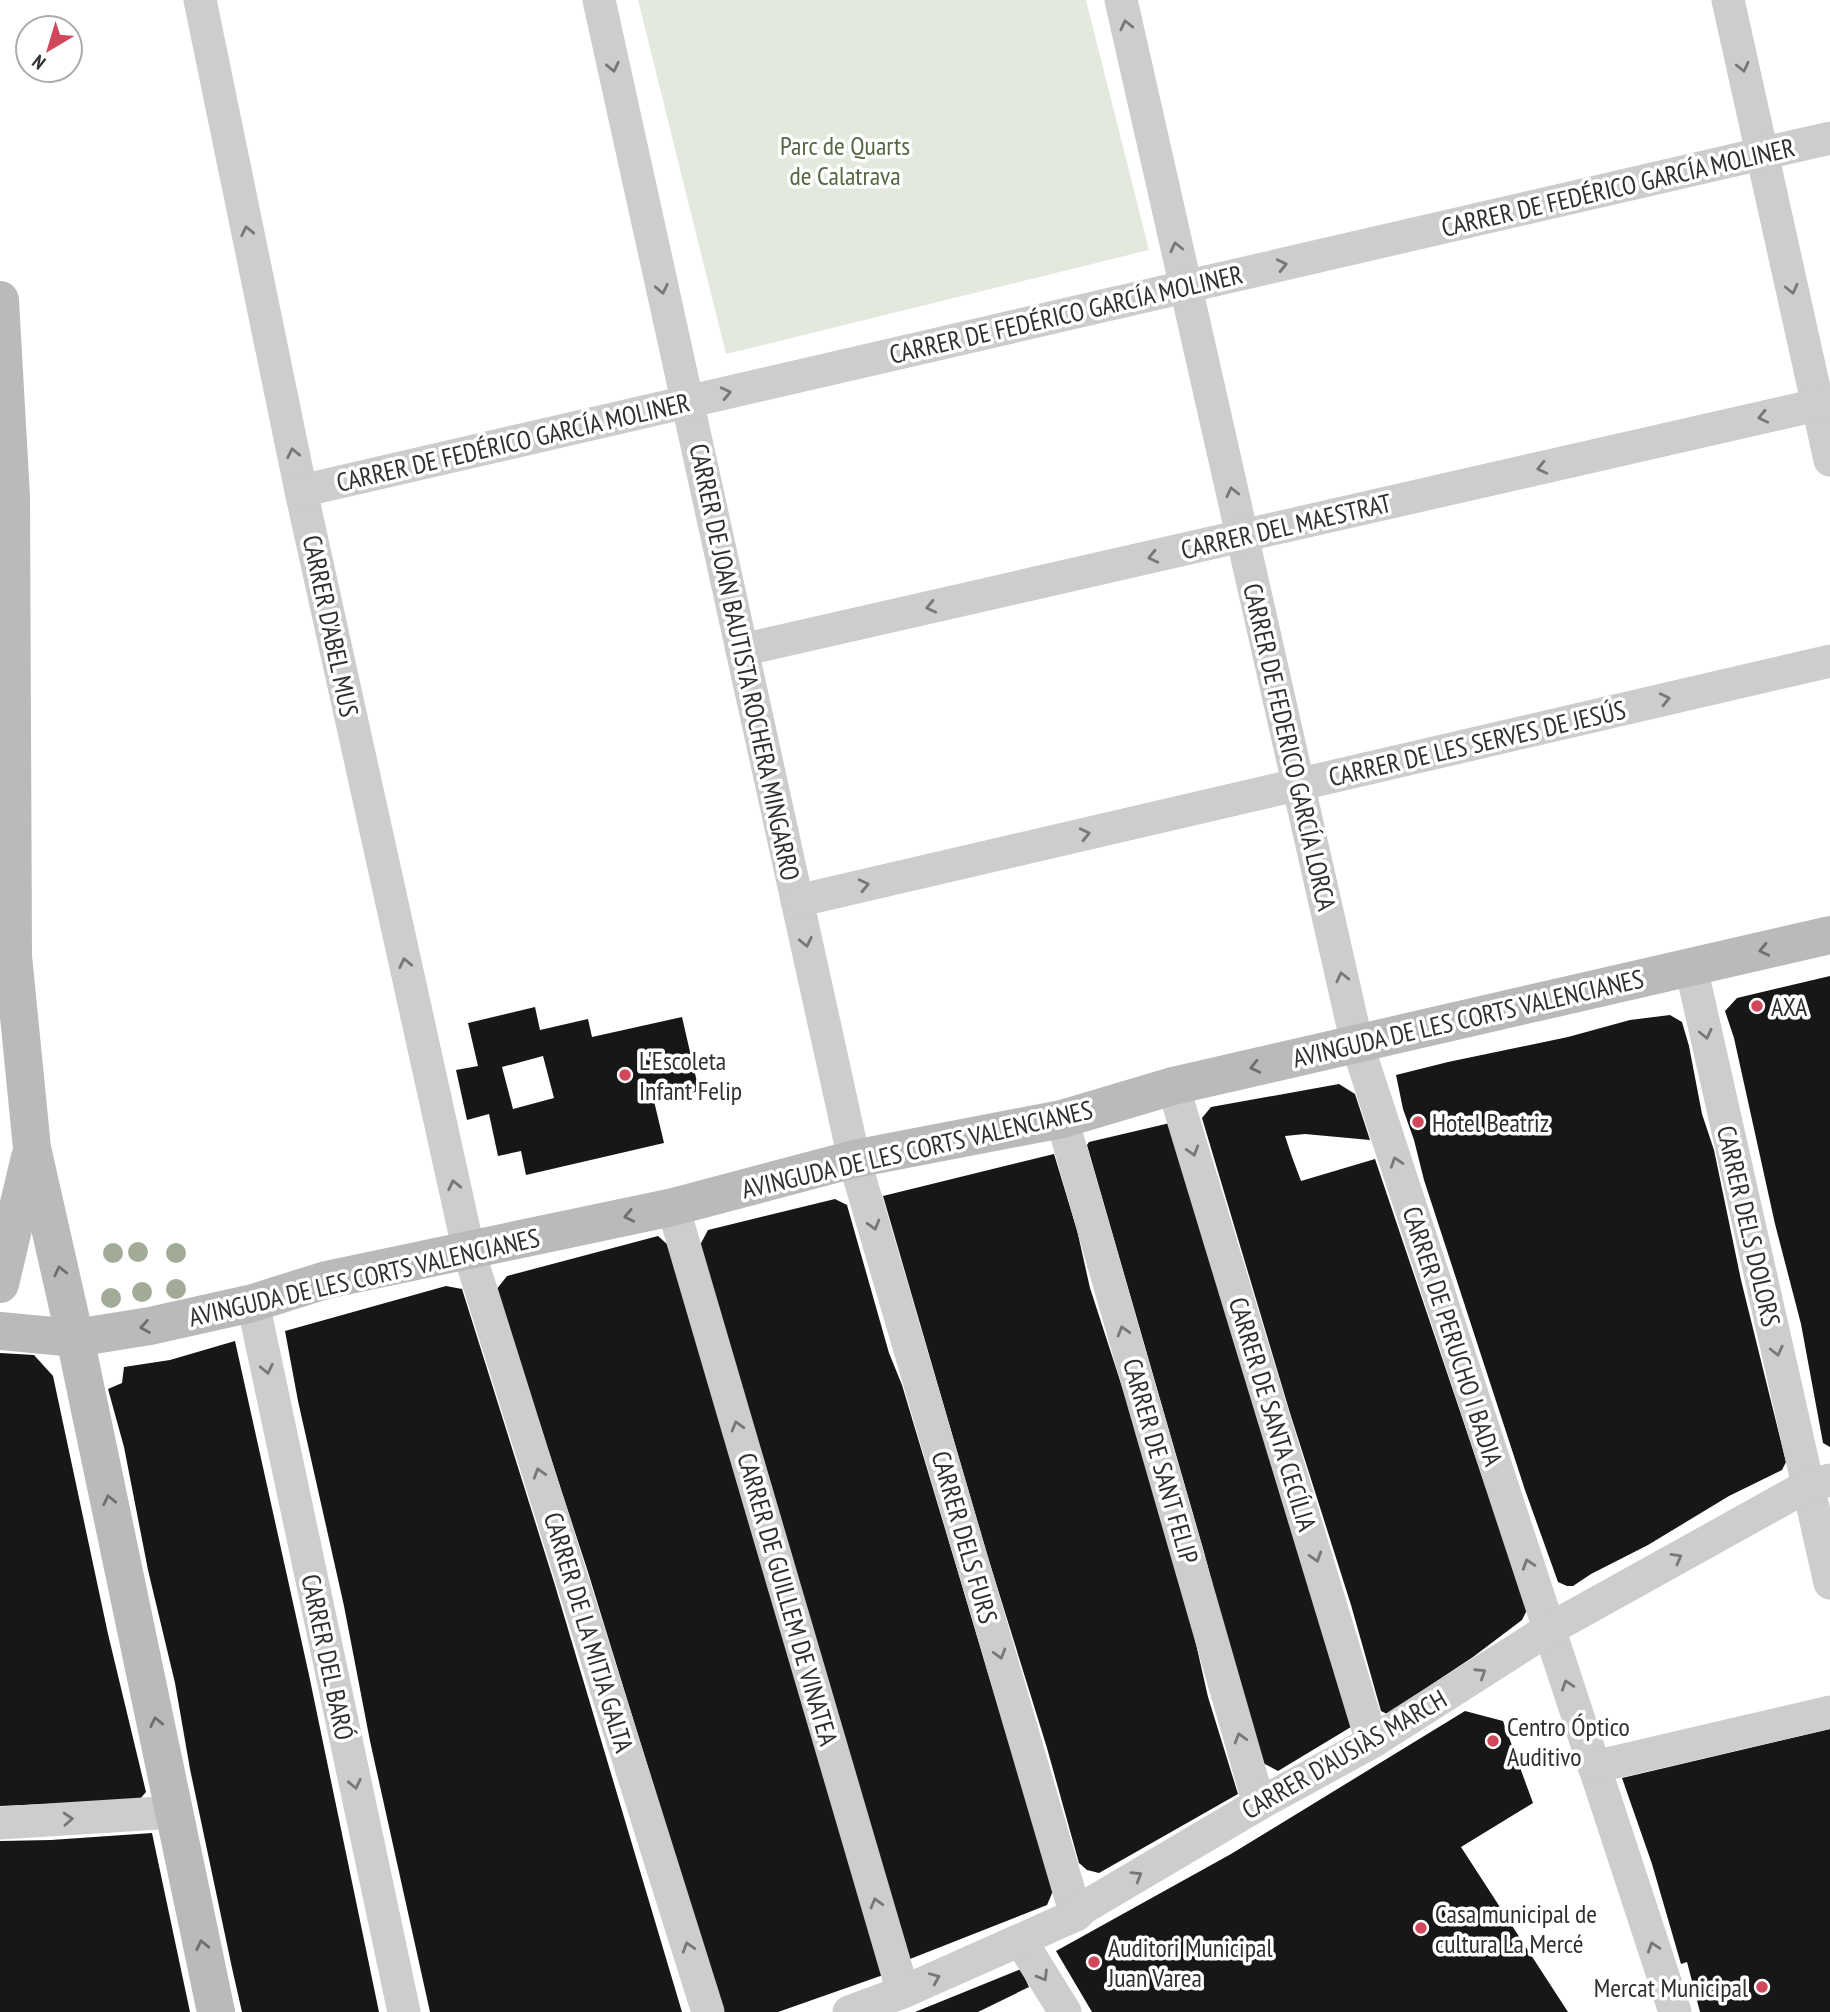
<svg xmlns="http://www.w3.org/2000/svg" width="1830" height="2012" viewBox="0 0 1830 2012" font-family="'PT Sans Narrow',sans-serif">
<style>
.green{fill:#e4e9dd}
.building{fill:#171717;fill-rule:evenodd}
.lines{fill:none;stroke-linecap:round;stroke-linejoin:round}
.street{stroke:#cdcdcd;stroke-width:33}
.secondary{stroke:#bababa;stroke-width:38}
.tree{fill:#a2ab97}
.oneway{stroke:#777}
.oneway2{stroke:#6e6e6e}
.poi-dot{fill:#d2485b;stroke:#fff;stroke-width:2.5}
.labels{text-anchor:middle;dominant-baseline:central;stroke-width:7;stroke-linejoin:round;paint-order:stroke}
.park-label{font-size:26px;fill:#566742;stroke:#fff}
.street-label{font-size:26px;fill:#303030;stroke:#fff}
.poi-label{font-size:26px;fill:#303030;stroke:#fff;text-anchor:start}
</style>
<rect width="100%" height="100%" fill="#fff"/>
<path class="green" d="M 638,0 L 1086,0 L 1149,250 L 726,354 Z"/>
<g class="building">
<path d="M 1830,976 L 1830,1447 L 1823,1443 L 1801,1324 L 1775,1224 L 1734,1038 L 1725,1011 L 1737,998 Z"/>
<path d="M 535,1007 L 540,1030 L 588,1019 L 592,1037 L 682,1017 L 699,1091 L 654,1101 L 664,1143 L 526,1175 L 521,1151 L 498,1156 L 489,1114 L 467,1120 L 456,1070 L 478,1066 L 468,1023 ZM 543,1056 L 554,1098 L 513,1109 L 502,1067 Z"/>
<path d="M 1670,1015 L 1682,1022 L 1689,1046 L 1702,1114 L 1714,1150 L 1741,1280 L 1786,1462 L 1782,1470 L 1729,1496 L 1648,1545 L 1591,1574 L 1573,1586 L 1567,1586 L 1558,1582 L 1525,1490 L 1424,1180 L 1414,1140 L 1403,1109 L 1396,1075 L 1448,1062 L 1568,1037 L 1630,1020 Z"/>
<path d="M 1339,1084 L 1355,1094 L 1370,1140 L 1305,1134 L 1285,1136 L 1292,1157 L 1301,1181 L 1375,1159 L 1527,1610 L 1522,1620 L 1473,1657 L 1387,1714 L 1381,1711 L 1351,1605 L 1290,1413 L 1202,1118 L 1211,1107 Z"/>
<path d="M 1170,1123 L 1351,1727 L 1278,1771 L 1259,1761 L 1204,1552 L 1087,1145 L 1089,1142 Z"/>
<path d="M 1054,1154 L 1077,1230 L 1090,1288 L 1139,1439 L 1194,1635 L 1208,1697 L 1238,1794 L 1099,1873 L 1087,1870 L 1079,1863 L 1047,1748 L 986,1551 L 883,1196 Z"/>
<path d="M 835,1199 L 847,1205 L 889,1353 L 902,1385 L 952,1552 L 1053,1891 L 1047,1905 L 910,1959 L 699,1247 L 708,1230 Z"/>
<path d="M 658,1236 L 668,1245 L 886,1974 L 778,2012 L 723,2012 L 588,1572 L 496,1290 L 507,1276 Z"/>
<path d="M 446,1286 L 462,1289 L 554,1582 L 682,2012 L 430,2012 L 370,1741 L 344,1606 L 298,1401 L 285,1331 Z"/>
<path d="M 235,1341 L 309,1675 L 379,2012 L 242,2012 L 232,1968 L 190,1769 L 175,1683 L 148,1570 L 124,1447 L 108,1389 L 122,1383 L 124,1367 L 170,1360 Z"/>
<path d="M 0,1353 L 34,1355 L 53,1376 L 108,1634 L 146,1792 L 139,1800 L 0,1806 Z"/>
<path d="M 1465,1711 L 1503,1721 L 1533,1803 L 1461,1847 L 1568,2012 L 1092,2012 L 1056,1951 L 1231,1854 Z"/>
<path d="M 1830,1729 L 1830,2012 L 1700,2012 L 1687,1962 L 1681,1964 L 1652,1864 L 1622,1778 Z"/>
<path d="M 152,1833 L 190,2012 L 0,2012 L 0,1841 L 51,1840 Z"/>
<path d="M 1021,1969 L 1029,1987 L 978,2012 L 915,2012 Z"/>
</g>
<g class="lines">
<g class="street">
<path d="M 200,0 L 301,491 L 469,1252 L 708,2012"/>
<path d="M 599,0 L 854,1159 L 1076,1915"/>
<path d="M 1121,0 L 1357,1044 L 1675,2012"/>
<path d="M 1728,0 L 1830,460"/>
<path d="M 301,491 L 1830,138"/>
<path d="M 742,650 L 1830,402"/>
<path d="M 797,901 L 1830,661"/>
<path d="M 1691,967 L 1830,1583"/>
<path d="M 1173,1086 L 1372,1742"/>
<path d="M 1062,1119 L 1259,1804"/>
<path d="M 673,1207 L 903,1992"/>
<path d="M 253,1303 L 404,2012"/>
<path d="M 1594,1767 L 1830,1712"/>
<path d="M 0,1823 L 175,1812"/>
<path d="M 1021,1941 L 1065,2012"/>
<path d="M 849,2012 L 903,1992 L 1076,1915 L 1083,1908 L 1259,1804 L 1372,1742 L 1546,1631 L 1807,1486 L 1830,1480"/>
</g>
<g class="secondary">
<path d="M 0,300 L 11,497 L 13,956 L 32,1148 L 75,1338 L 216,2012"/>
<path d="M 0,1284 L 30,1157"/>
<path d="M 0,1331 L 75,1338 L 150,1326 L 253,1303 L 326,1280 L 673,1207 L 854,1159 L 1062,1119 L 1173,1086 L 1830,935"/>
</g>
</g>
<g class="tree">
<circle cx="138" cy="1252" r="10"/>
<circle cx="113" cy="1253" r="10"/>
<circle cx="176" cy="1253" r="10"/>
<circle cx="176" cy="1289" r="10"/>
<circle cx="142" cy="1292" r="10"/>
<circle cx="111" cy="1298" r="10"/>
</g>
<defs><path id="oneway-chevron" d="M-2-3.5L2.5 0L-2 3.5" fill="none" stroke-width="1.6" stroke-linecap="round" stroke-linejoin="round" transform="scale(1.75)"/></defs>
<g class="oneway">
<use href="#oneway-chevron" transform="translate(1126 25) rotate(-103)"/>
<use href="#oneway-chevron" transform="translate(613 67) rotate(78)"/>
<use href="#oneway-chevron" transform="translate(1743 67) rotate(77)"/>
<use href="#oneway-chevron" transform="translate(247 231) rotate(-102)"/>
<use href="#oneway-chevron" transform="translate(1176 247) rotate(-103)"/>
<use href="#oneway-chevron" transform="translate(1282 265) rotate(-13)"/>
<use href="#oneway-chevron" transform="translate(662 289) rotate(78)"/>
<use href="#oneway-chevron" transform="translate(1792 289) rotate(77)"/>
<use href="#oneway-chevron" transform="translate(726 393) rotate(-13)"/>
<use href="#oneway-chevron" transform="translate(1763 417) rotate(167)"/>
<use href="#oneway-chevron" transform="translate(293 453) rotate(-102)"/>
<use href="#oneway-chevron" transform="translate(1542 468) rotate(167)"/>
<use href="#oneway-chevron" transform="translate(1232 492) rotate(-103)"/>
<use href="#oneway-chevron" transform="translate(1153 557) rotate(167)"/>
<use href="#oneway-chevron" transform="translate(931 607) rotate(167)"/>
<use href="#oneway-chevron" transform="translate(1665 699) rotate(-13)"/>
<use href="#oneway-chevron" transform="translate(1085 834) rotate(-13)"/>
<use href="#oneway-chevron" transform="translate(864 885) rotate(-13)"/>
<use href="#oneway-chevron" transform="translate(806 942) rotate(78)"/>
<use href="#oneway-chevron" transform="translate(405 963) rotate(-102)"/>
<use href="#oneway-chevron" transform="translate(1342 977) rotate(-103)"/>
<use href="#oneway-chevron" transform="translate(1706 1034) rotate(77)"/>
<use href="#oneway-chevron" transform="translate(1193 1151) rotate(73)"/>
<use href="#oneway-chevron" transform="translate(1396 1162) rotate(-108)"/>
<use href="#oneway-chevron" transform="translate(454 1185) rotate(-102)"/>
<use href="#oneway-chevron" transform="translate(874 1225) rotate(74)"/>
<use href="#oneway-chevron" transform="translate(1123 1331) rotate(-106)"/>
<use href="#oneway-chevron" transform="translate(1777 1351) rotate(77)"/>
<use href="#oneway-chevron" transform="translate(267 1369) rotate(78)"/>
<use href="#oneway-chevron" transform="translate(737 1426) rotate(-106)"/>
<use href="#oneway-chevron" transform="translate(539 1473) rotate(-107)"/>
<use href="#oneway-chevron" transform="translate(1316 1557) rotate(73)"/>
<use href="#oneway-chevron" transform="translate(1677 1558) rotate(-29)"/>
<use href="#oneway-chevron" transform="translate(1528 1564) rotate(-108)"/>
<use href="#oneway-chevron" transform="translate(1000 1654) rotate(74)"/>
<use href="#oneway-chevron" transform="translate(1481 1673) rotate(-33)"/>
<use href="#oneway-chevron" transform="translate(1567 1685) rotate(-108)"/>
<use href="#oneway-chevron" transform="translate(1240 1738) rotate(-106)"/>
<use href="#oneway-chevron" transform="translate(355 1784) rotate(78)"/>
<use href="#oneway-chevron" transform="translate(68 1819) rotate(-3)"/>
<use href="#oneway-chevron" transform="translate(1137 1876) rotate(-31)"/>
<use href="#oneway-chevron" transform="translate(876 1903) rotate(-106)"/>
<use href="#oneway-chevron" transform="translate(688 1947) rotate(-107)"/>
<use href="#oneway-chevron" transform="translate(1653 1947) rotate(-108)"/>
<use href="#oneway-chevron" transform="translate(1043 1976) rotate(59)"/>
<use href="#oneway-chevron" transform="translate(935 1978) rotate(-23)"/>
</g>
<g class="oneway2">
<use href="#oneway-chevron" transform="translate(1764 950) rotate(167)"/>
<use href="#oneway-chevron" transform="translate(1255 1067) rotate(167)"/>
<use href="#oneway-chevron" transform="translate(629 1216) rotate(168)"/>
<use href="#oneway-chevron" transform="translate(60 1271) rotate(-103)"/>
<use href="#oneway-chevron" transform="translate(145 1327) rotate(170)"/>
<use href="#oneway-chevron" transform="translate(109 1500) rotate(-102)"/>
<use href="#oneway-chevron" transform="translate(156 1722) rotate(-102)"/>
<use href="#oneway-chevron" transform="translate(202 1945) rotate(-102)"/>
</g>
<g class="poi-dot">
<circle cx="1757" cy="1006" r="7"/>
<circle cx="625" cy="1075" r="7"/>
<circle cx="1418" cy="1122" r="7"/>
<circle cx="1493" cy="1741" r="7"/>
<circle cx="1421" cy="1928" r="7"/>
<circle cx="1094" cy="1962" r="7"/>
<circle cx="1762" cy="1987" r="7"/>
</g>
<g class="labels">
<g class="park-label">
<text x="845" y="145">Parc de Quarts<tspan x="845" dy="30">de Calatrava</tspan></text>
</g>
<g class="street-label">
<text transform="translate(1618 187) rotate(-13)">CARRER DE FEDÉRICO GARCÍA MOLINER</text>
<text transform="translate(1066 314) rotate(-13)">CARRER DE FEDÉRICO GARCÍA MOLINER</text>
<text transform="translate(513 442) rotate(-13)">CARRER DE FEDÉRICO GARCÍA MOLINER</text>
<text transform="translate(1286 526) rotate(-13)">CARRER DEL MAESTRAT</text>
<text transform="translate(331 626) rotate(78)">CARRER D'ABEL MUS</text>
<text transform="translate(745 662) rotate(78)">CARRER DE JOAN BAUTISTA ROCHERA MINGARRO</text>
<text transform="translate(1477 743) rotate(-13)">CARRER DE LES SERVES DE JESÚS</text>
<text transform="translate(1290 747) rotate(77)">CARRER DE FEDERICO GARCÍA LORCA</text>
<text transform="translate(1468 1018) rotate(-13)">AVINGUDA DE LES CORTS VALENCIANES</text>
<text transform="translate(917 1149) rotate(-13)">AVINGUDA DE LES CORTS VALENCIANES</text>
<text transform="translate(1749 1226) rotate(77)">CARRER DELS DOLORS</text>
<text transform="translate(364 1277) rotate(-13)">AVINGUDA DE LES CORTS VALENCIANES</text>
<text transform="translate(1453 1336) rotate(72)">CARRER DE PERUCHO I BADIA</text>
<text transform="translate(1273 1414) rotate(73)">CARRER DE SANTA CECÍLIA</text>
<text transform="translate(1161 1461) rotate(74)">CARRER DE SANT FELIP</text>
<text transform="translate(965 1537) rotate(74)">CARRER DELS FURS</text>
<text transform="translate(788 1599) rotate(74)">CARRER DE GUILLEM DE VINATEA</text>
<text transform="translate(589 1632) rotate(73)">CARRER DE LA MITJA GALTA</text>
<text transform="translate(328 1657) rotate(78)">CARRER DEL BARÓ</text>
<text transform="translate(1344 1754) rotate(-30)">CARRER D'AUSIÀS MARCH</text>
</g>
<g class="poi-label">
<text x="1771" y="1006">AXA</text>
<text x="639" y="1060">L'Escoleta<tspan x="639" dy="30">Infant Felip</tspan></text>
<text x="1432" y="1122">Hotel Beatriz</text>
<text x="1507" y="1726">Centro Óptico<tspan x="1507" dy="30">Auditivo</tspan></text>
<text x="1435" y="1913">Casa municipal de<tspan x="1435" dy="30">cultura La Mercé</tspan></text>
<text x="1108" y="1947">Auditori Municipal<tspan x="1108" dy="30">Juan Varea</tspan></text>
<text x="1748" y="1987" text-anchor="end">Mercat Municipal</text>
</g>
</g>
<g transform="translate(49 49) rotate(218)"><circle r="33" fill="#ffffff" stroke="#acacac" stroke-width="2"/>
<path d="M0-5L12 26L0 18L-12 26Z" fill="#d2485b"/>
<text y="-10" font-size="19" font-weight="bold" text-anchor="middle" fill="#303030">N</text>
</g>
</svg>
